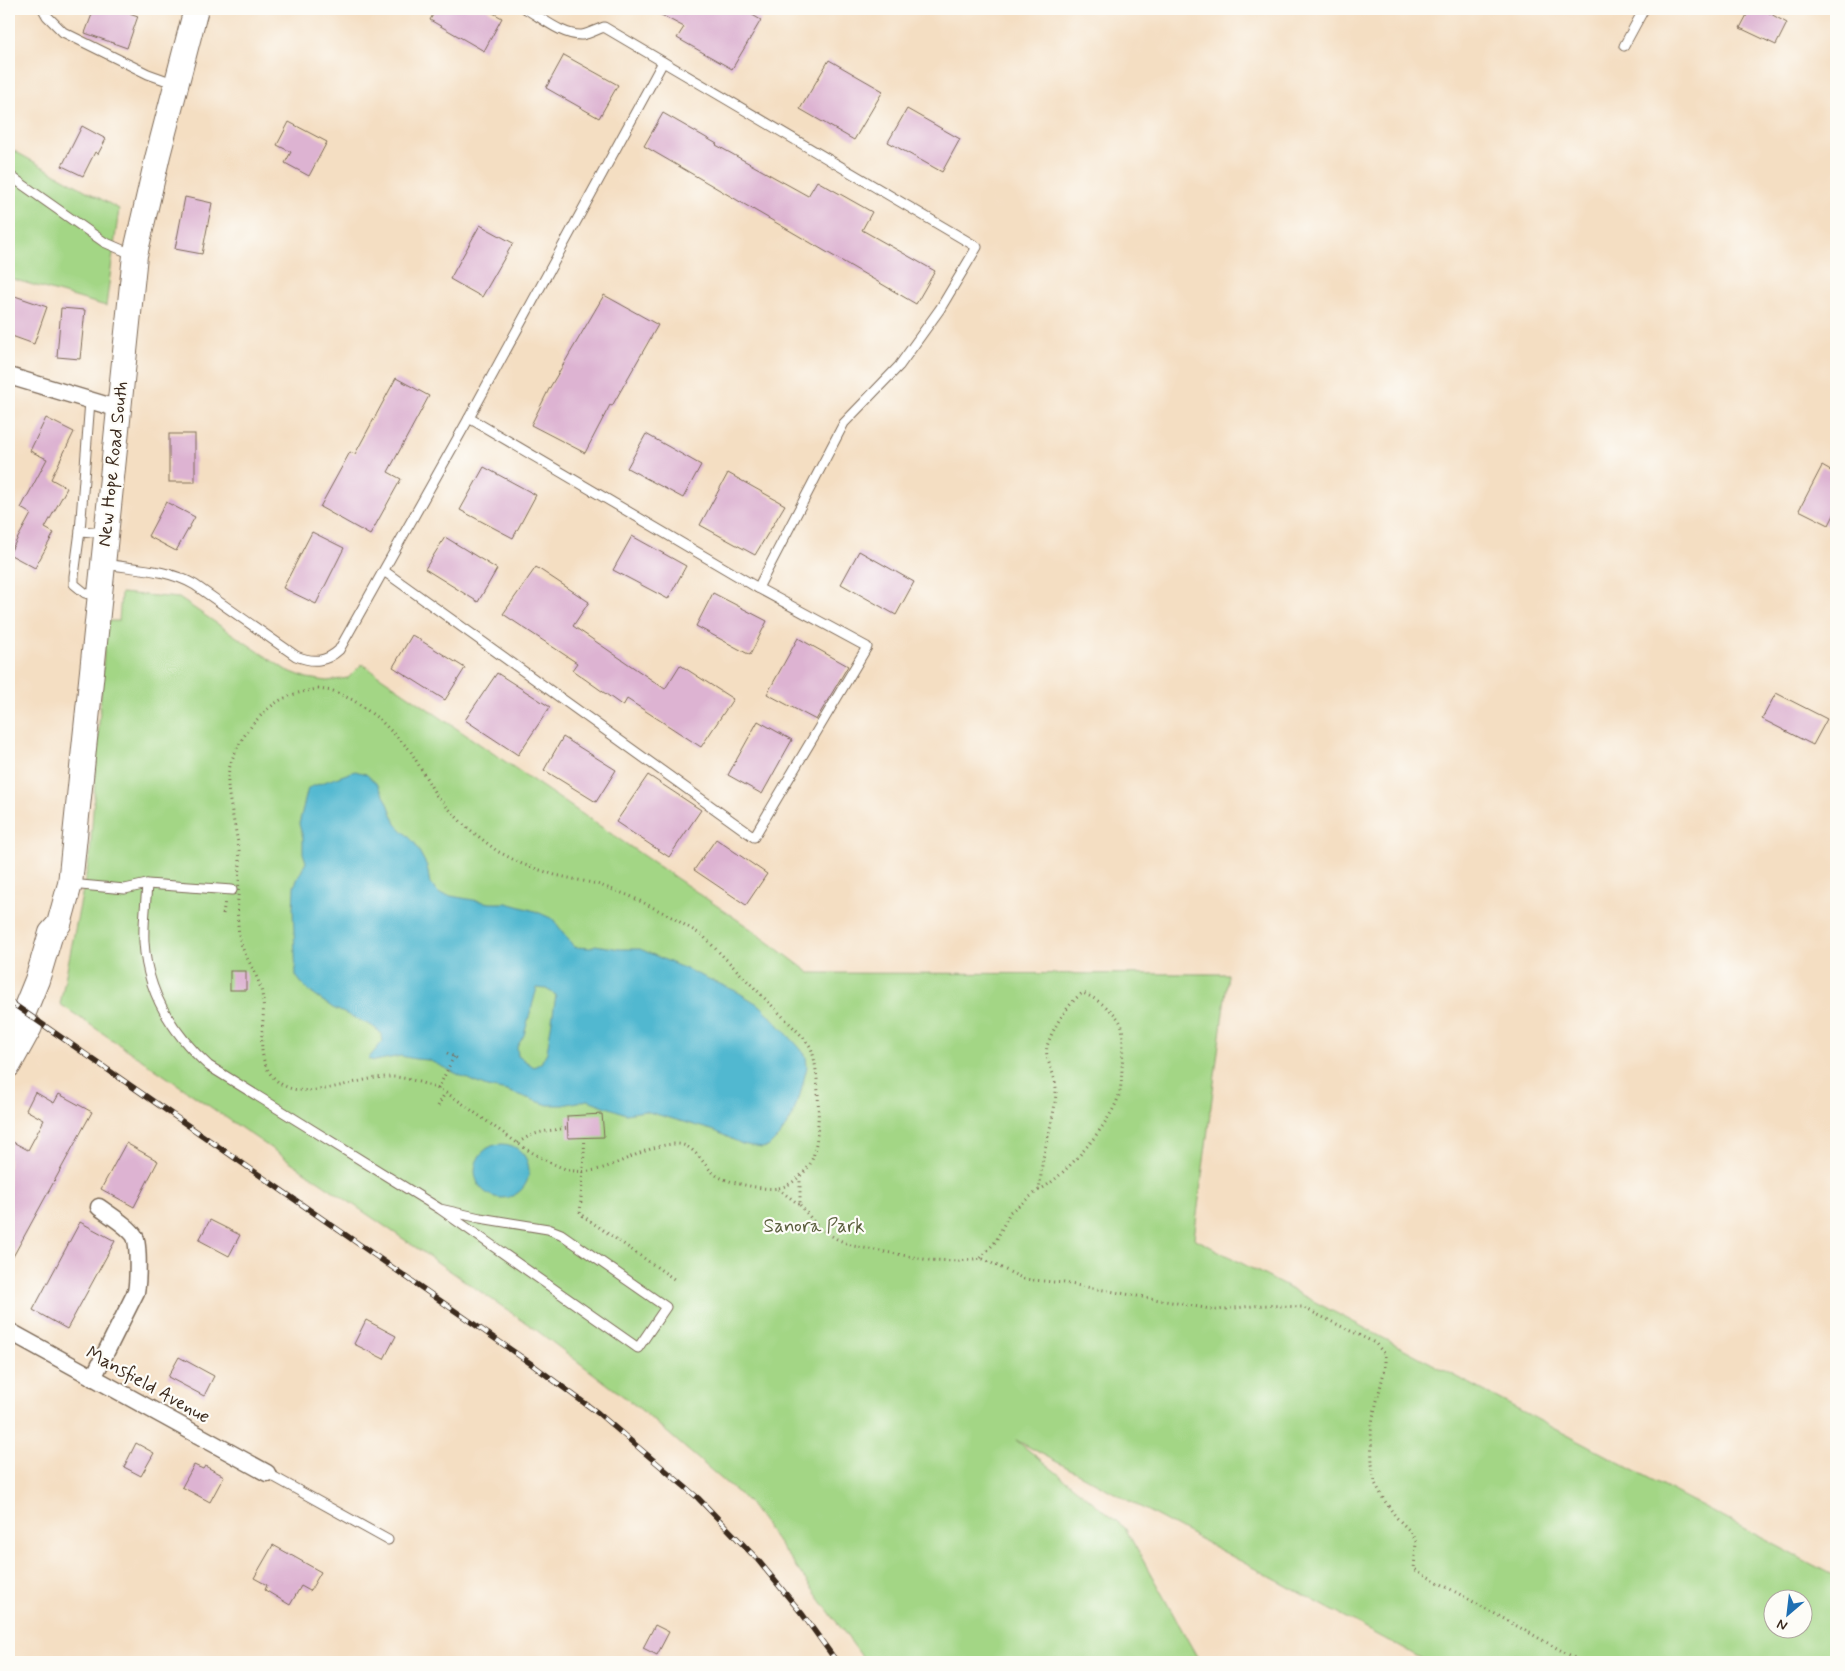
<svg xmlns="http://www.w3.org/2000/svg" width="1845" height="1671" viewBox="0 0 1845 1671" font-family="Mynerve,sans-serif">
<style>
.green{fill:#a3d685;stroke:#6f8052;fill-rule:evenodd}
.water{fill:#51b8d0;stroke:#467177;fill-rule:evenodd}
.building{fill:#ddb3d2}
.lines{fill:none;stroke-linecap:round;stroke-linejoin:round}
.lane-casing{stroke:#7c6957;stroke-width:11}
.street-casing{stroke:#7c6957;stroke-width:19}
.secondary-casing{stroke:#7c6957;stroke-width:26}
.path{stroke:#7c6957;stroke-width:3;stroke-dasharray:1 4;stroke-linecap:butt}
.lane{stroke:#fff;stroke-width:9}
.street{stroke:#fff;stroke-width:16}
.secondary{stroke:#fff;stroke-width:24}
.rail-casing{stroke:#3b2a1e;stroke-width:5.5}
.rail{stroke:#fdfcf7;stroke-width:4;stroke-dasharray:11;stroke-linecap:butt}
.labels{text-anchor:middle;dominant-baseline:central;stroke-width:4.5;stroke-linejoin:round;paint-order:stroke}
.street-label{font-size:19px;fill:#3b2a1e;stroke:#fdfcf7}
.park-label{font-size:19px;fill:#5a5e3d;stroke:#fdfcf7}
</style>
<rect width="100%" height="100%" fill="#fdfcf7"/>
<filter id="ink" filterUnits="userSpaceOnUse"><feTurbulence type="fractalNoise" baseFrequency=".02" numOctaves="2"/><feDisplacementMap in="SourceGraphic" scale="10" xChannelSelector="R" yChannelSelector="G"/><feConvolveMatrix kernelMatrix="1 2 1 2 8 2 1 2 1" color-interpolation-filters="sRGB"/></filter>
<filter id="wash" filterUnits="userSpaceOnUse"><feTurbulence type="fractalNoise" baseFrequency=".0096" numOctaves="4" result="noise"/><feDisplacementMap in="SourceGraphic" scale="20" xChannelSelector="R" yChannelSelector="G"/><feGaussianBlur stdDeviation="1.12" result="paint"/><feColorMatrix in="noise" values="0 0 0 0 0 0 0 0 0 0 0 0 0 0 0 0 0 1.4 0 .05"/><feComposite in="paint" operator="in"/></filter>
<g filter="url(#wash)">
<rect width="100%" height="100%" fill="#f4dec2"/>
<g class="green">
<path d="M 9,148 L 119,209 L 106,306 L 9,278 Z"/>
<path d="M 121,593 L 179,598 L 286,670 L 307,678 L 327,681 L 348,678 L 362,664 L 751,929 L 810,973 L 1228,974 L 1194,1238 L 1836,1577 L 1836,1662 L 1428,1662 L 1016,1440 L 1125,1528 L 1200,1662 L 866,1662 L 748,1502 L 640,1409 L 535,1329 L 60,1004 L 90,855 L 106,621 L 119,621 ZM 1772,1598 L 1802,1598 L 1802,1628 L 1772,1628 Z"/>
</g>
<g class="water">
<path d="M 355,771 L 366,774 L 378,785 L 387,801 L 396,824 L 414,842 L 427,866 L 430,884 L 440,894 L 490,903 L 507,903 L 535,911 L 553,919 L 574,947 L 591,948 L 595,945 L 620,949 L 640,949 L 736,991 L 761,1006 L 799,1047 L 806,1056 L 807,1067 L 800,1095 L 791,1119 L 780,1135 L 768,1147 L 761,1148 L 742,1144 L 715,1131 L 645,1111 L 626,1114 L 588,1100 L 563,1105 L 548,1105 L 507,1091 L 487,1087 L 472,1081 L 428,1060 L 415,1059 L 401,1056 L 374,1061 L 368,1059 L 383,1041 L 381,1033 L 372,1026 L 333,1008 L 314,995 L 303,985 L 296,976 L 293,910 L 294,886 L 306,862 L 303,853 L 303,838 L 299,824 L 308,788 ZM 537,988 L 546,989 L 556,995 L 547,1052 L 541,1063 L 534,1067 L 518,1056 L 517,1047 L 524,1035 Z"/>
<circle cx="502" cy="1171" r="27"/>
</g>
<g id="blocks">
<g class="building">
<path d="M 94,9 L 118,9 L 138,16 L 127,48 L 85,33 Z"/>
<path d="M 436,9 L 486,9 L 502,18 L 484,51 L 430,20 Z"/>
<path d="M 650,9 L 742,9 L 761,20 L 732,69 L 677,38 L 684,27 Z"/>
<path d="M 1750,9 L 1771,9 L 1769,13 L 1787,23 L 1776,45 L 1740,28 Z"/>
<path d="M 564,55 L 618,85 L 599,118 L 546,88 Z"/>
<path d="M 829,60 L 883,91 L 854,140 L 800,109 Z"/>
<path d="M 907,109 L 960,139 L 942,172 L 888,142 Z"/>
<path d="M 663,113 L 717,144 L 716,145 L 808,196 L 817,181 L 872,212 L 862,230 L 935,271 L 916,304 L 644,146 Z"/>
<path d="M 289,122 L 327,142 L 309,176 L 285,163 L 291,152 L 277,145 Z"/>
<path d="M 82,126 L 106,139 L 98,154 L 95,152 L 83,176 L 62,166 Z"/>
<path d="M 185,197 L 212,203 L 202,254 L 175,249 Z"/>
<path d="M 480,225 L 513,243 L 482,297 L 450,279 Z"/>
<path d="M 9,294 L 47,307 L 34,344 L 9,335 Z"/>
<path d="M 604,295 L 658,325 L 612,406 L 610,405 L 585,453 L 531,425 L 549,389 Z"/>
<path d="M 61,308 L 85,310 L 80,359 L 57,357 Z"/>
<path d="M 396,378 L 429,396 L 388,472 L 401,479 L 370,535 L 320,507 L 350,452 L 355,454 Z"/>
<path d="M 46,418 L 74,432 L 51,479 L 67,488 L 45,528 L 54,533 L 35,568 L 9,554 L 31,514 L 21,508 L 47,459 L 30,451 Z"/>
<rect x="169" y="434" width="26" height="48"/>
<path d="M 646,434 L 701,465 L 683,498 L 627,468 Z"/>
<path d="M 1822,466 L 1836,474 L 1836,511 L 1829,525 L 1799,510 Z"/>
<path d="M 484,467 L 536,495 L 513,538 L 460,510 Z"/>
<path d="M 728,473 L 785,505 L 755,555 L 700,525 Z"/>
<path d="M 166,502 L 195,517 L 176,551 L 148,536 Z"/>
<path d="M 312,532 L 344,548 L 316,604 L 283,588 Z"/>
<path d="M 632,536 L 686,566 L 668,599 L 613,570 Z"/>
<path d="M 445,537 L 497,569 L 478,602 L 425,569 Z"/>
<path d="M 859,551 L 914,582 L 896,615 L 841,584 Z"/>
<path d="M 536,567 L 589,602 L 573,626 L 665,689 L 680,665 L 733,699 L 701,747 L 627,699 L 623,706 L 572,670 L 577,663 L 503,614 Z"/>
<path d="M 713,593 L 767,621 L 750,655 L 696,626 Z"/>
<path d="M 412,635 L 465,668 L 445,700 L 393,667 Z"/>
<path d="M 798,638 L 848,666 L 816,720 L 767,694 Z"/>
<path d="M 497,673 L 550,707 L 518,755 L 465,720 Z"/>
<path d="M 1776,693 L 1827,719 L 1813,745 L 1762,719 Z"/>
<path d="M 758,721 L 792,740 L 762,794 L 728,775 Z"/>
<path d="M 563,737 L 616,770 L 596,802 L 544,770 Z"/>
<path d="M 648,775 L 701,810 L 669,857 L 616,822 Z"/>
<path d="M 716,839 L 767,874 L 746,905 L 694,870 Z"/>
<rect x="230" y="971" width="16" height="19"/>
<path d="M 35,1092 L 54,1103 L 59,1094 L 92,1112 L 9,1264 L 9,1140 L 28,1150 L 44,1120 L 26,1110 Z"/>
<path d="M 602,1114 L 604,1137 L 568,1138 L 567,1116 Z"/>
<path d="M 126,1143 L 158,1161 L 134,1207 L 101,1189 Z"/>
<path d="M 210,1220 L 240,1235 L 229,1256 L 199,1240 Z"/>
<path d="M 80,1222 L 115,1241 L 67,1329 L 33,1310 Z"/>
<path d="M 366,1320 L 396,1336 L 384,1359 L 354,1344 Z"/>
<path d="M 179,1357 L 214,1376 L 204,1396 L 168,1377 Z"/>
<path d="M 136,1443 L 154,1453 L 141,1476 L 124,1467 Z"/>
<path d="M 194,1465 L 203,1469 L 205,1466 L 224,1476 L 210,1502 L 182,1487 Z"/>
<path d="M 273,1545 L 321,1572 L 310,1591 L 301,1586 L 290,1605 L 265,1590 L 267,1585 L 254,1578 Z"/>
<path d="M 655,1625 L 669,1632 L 657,1655 L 643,1648 Z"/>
</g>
</g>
</g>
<g filter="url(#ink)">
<use href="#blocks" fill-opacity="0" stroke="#7c6957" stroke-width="1"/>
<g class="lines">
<defs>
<g id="lane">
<path d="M 43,9 L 47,16 L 63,32 L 148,74 L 176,84"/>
<path d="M 526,9 C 542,18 563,36 582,35 C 589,34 598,29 604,27 L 977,247 L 940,309 L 899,366 L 844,423 L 758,588"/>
<path d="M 1624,46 L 1644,9"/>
<path d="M 9,175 L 104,242 L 134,255"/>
<path d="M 90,401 L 80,531 L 106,533"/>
<path d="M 80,531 L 74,576 L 74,584 L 85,593 L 99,597"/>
<path d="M 104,564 C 136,569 167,569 195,585 L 296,656 C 313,663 326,662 339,650 L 469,418 L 663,62"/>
<path d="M 384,571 L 754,837 L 867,647 L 758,588 L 469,418"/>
<path d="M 70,884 L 125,889 L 147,884 L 232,890"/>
<path d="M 147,884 C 146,903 143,923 144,942 C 147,993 172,1033 209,1066 L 440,1209 L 480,1218 L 548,1229 L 561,1234 L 666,1307 L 638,1348 L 440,1209"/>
<path d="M 267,1473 L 388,1540"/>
</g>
<g id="street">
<path d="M 9,376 L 119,409"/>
<path d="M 9,1331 L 267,1473"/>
<path d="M 93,1378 L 136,1292 C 138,1282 139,1246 135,1237 C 130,1227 108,1214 99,1207"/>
</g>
<g id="secondary">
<path d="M 9,1039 L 24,1012 L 37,980 L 51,933 L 59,924 L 70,884 L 135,255 L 158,155 L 196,9"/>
<path d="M 9,1065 L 30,1027"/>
</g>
</defs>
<use href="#lane" class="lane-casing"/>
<use href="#street" class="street-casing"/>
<use href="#secondary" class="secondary-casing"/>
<g class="path">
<path d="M 318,689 L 333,691 L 353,700 L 379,719 L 410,750 L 436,795 L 464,825 L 497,851 L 522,864 L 555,875 L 597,884 L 630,896 L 670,916 L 703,936 L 804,1038 C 806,1042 809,1044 811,1048 C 820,1071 822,1143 810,1164 C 803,1175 791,1186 778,1188 C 767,1191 724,1182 716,1175 C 702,1165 695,1143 675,1144 C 637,1145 602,1183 563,1168 C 532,1156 505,1134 478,1115 C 464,1105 450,1093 433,1087 C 420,1082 402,1076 388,1077 C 355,1077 302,1106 275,1079 C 251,1055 268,1023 262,994 C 259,975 245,959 240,940 C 235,915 239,889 240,864 C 240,849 236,833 233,817 C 231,806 228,794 228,783 C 226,755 255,715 279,701 C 291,694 304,691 318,689 Z"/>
<path d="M 223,914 L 225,900"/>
<path d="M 447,1053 L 460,1060"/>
<path d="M 438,1089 L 454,1056"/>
<path d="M 438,1106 L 445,1093"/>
<path d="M 585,1137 L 580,1214 L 674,1279"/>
<path d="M 518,1143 C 534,1131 548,1131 568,1128"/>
<path d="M 778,1189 L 800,1205 L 800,1178"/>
<path d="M 800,1205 L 819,1228 L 837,1239 L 853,1246 L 929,1260 L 959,1261 L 981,1258 L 1024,1279 L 1064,1283 L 1216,1310 L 1263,1305 L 1302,1307 L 1375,1343 L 1385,1354 L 1385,1368 L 1373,1417 L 1371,1431 L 1372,1464 L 1375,1483 L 1384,1500 L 1396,1517 L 1409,1530 L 1416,1542 L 1414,1569 L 1582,1662"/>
<path d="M 981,1258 L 996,1241 L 1010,1212 L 1039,1190 C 1041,1180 1041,1169 1043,1159 C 1047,1137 1055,1115 1056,1091 C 1057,1075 1044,1060 1047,1047 C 1050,1032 1070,1000 1083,993 C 1095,998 1119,1013 1122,1027 C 1124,1034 1122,1083 1120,1091 C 1115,1119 1064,1178 1039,1190"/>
</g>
<use href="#lane" class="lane"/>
<use href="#street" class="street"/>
<use href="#secondary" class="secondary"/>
<defs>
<path id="rail" d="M 9,1001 L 530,1363 L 598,1413 L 698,1498 L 757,1559 L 803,1615 L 837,1662"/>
</defs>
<use href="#rail" class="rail-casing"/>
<use href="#rail" class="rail"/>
</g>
</g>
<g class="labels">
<g class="street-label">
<text transform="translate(113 464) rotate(-84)">New Hope Road South</text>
<text transform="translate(148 1385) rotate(29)">Mansfield Avenue</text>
</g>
<g class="park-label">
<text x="814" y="1226">Sanora Park</text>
</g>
</g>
<rect width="1845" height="1671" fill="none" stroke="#fdfcf7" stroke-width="30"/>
<g transform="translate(1788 1614) rotate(208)"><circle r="24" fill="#fdfcf7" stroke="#afa8a0"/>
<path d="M0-4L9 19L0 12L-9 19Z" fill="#1f6fb2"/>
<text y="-8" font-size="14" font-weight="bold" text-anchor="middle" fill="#3b2a1e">N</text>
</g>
</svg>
